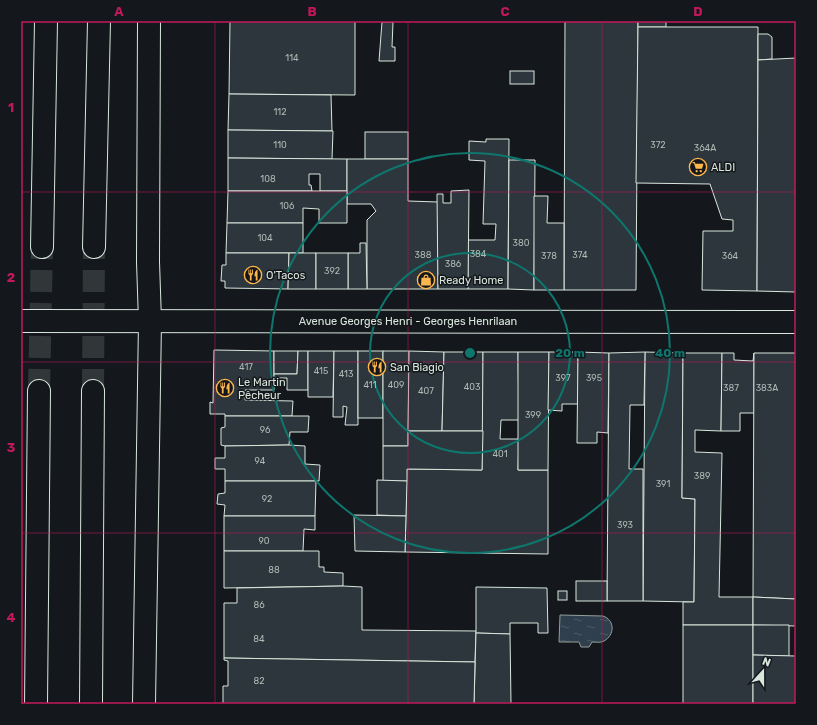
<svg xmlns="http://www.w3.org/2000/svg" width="817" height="725" viewBox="0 0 817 725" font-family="Rubik,sans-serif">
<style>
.water{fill:url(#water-ripples);stroke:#939e99}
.building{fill:#2c363c;stroke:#d8e6dc}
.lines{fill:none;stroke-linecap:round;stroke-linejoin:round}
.primary-tunnel{stroke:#313739;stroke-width:22;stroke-dasharray:22 11;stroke-linecap:butt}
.secondary-casing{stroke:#d8e6dc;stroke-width:24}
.primary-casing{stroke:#d8e6dc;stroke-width:24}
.secondary{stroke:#14181c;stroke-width:22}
.primary{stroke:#14181c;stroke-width:22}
.grid{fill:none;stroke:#c2185b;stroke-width:1;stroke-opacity:0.55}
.ring{fill:none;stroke:#0f766e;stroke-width:2}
.labels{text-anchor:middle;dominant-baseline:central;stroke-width:3;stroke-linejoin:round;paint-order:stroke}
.number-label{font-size:9px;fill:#adbab4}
.poi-label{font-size:11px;fill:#d8e6dc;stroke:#14181c;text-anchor:start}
.street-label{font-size:11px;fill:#d8e6dc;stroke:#14181c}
.centre{fill:#0f766e;stroke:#14181c;stroke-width:2}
.ring-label{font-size:12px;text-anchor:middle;font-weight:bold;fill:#0f766e;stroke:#14181c;stroke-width:3;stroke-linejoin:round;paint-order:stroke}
.neatline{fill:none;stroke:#c2185b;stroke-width:1.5}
.grid-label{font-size:13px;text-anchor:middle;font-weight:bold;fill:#c2185b}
</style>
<defs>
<pattern id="water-ripples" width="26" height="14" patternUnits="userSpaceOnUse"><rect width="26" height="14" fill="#2f3f4d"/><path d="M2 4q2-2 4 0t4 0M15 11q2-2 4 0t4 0" fill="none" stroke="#4c5b66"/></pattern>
</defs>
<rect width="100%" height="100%" fill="#14181c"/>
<path class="water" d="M 560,615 L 603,616 C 615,620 615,635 604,641 C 601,643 596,642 592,642 L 589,647 L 581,647 L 579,642 L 559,642 Z"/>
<g class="building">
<path d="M 230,21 L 355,21 L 355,95 L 229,94 Z"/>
<path d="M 565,21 L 638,21 L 636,290 L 564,290 Z"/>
<rect x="638" y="21" width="28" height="6"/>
<path d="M 382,22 L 393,22 L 392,47 L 395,47 L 395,61 L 379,61 Z"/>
<path d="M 638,27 L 758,27 L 757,291 L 702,290 L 703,231 L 733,231 L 733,220 L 722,219 L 710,184 L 636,183 Z"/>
<path d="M 758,34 L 768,34 L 772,37 L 772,59 L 758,60 Z"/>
<path d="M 796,58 L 796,292 L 757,291 L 758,60 Z"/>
<rect x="510" y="71" width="24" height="13"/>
<path d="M 229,94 L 331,95 L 332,131 L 228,130 Z"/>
<path d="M 228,130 L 333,131 L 332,159 L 228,158 Z"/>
<rect x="365" y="132" width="43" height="27"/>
<path d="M 486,139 L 509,139 L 508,289 L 468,289 L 468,240 L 495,240 L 496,224 L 483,224 L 485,161 L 469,160 L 469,141 L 486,142 Z"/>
<path d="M 228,158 L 347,159 L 347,191 L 320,191 L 320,174 L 309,174 L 309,185 L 311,185 L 312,191 L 228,191 Z"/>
<path d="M 347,159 L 408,159 L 408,201 L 438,202 L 438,289 L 367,289 L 367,220 L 376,211 L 371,204 L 347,204 Z"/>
<path d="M 509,160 L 535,160 L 534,290 L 508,289 Z"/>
<path d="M 469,190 L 468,289 L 438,289 L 437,194 L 443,194 L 443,203 L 451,203 L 451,191 Z"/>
<path d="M 228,191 L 347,191 L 347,223 L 319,223 L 319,209 L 303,208 L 303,223 L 227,223 Z"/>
<path d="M 534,196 L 548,196 L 547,223 L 564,223 L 564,290 L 534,290 Z"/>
<path d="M 227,223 L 303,223 L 303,253 L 226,253 Z"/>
<path d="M 360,243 L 366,243 L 367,289 L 348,289 L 348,253 L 360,253 Z"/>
<path d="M 226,253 L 289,253 L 288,289 L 225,288 L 225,281 L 221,281 L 222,265 L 226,265 Z"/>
<path d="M 289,253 L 316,253 L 316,289 L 288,289 Z"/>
<rect x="316" y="253" width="32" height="36"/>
<path d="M 214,350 L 274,351 L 274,390 L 245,390 L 245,400 L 293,401 L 292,416 L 225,416 L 225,414 L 210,414 L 210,402 L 213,403 Z"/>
<path d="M 274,351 L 298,351 L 297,374 L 274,374 Z"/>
<path d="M 298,351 L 308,351 L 308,390 L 287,390 L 287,378 L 274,378 L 274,374 L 297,374 Z"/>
<path d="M 308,351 L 334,351 L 333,397 L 308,397 Z"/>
<path d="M 334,351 L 358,351 L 358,425 L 345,425 L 347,407 L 343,406 L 343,417 L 333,417 Z"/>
<rect x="358" y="351" width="25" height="67"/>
<path d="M 383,351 L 409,351 L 408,446 L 383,446 Z"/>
<path d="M 409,351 L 444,352 L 442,431 L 408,431 Z"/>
<path d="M 444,352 L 483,352 L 483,431 L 442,431 Z"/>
<path d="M 483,352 L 518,352 L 519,420 L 501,420 L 500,439 L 519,439 L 518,470 L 548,470 L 548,554 L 405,552 L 407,469 L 482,470 Z"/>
<path d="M 518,352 L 549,352 L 548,470 L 518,470 Z"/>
<path d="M 549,352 L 578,352 L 578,404 L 562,404 L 562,411 L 548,410 Z"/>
<path d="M 578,352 L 609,353 L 608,433 L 597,432 L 597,443 L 577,443 Z"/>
<path d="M 645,352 L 683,353 L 682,498 L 695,499 L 694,602 L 643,601 Z"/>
<path d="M 645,352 L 644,405 L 630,405 L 629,469 L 643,469 L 643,601 L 607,601 L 609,353 Z"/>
<path d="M 683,353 L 722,353 L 721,431 L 695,430 L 695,452 L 722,453 L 719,597 L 753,597 L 753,625 L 683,625 L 683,602 L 694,602 L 695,499 L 682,498 Z"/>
<path d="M 722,353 L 734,353 L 734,360 L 753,361 L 754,353 L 754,413 L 740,413 L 740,431 L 721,431 Z"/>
<path d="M 754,353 L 796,353 L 796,599 L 753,597 Z"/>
<path d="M 225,416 L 309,416 L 308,432 L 290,432 L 289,445 L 225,446 L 221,445 L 221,428 L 225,427 Z"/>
<path d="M 408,431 L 483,431 L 482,470 L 407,469 L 407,481 L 383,481 L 383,446 L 408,446 Z"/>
<path d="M 289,445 L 305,446 L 305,464 L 320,465 L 319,481 L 225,481 L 225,469 L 215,469 L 215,458 L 225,458 L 225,446 Z"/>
<path d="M 377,480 L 407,481 L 406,516 L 377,515 Z"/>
<path d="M 225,481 L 316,481 L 315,516 L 224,516 L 225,505 L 217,504 L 218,494 L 225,493 Z"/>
<path d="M 354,515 L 406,516 L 405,552 L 355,551 Z"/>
<path d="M 224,516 L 315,516 L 315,530 L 304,529 L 303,551 L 224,551 Z"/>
<path d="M 224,551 L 319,551 L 319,567 L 324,567 L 324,572 L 343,573 L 343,586 L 224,588 Z"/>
<rect x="576" y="581" width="31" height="20"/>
<path d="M 343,586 L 362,587 L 362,630 L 476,631 L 475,662 L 224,658 L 224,603 L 237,603 L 237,588 Z"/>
<path d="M 476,587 L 547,588 L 548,633 L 538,633 L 538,623 L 510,623 L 510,634 L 476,633 Z"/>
<rect x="558" y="591" width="9" height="9"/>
<path d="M 753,597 L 796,599 L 796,626 L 753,625 Z"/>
<rect x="683" y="625" width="70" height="79"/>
<path d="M 753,625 L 789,625 L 789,656 L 753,655 Z"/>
<path d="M 476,633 L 510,634 L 511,704 L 474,704 Z"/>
<path d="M 753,655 L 796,656 L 796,704 L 753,704 Z"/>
<path d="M 224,658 L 475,662 L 474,704 L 223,704 L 223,686 L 228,686 L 228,661 L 224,660 Z"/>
</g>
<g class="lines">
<g class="primary-tunnel">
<path d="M 39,391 L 42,247"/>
<path d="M 93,391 L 94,247"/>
</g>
<defs>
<g id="secondary">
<path d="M 21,321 L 796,322"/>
<path d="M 144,704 L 150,321 L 148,262 L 149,21"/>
</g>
<g id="primary">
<path d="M 42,247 L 46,21"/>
<path d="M 94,247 L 99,21"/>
<path d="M 36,704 L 39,391"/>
<path d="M 91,704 L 93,391"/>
</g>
</defs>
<use href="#secondary" class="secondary-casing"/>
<use href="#primary" class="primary-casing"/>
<use href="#secondary" class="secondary"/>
<use href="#primary" class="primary"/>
</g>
<path class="grid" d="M 215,21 L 215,704M 408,21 L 408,704M 602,21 L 602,704M 21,192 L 796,192M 21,362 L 796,362M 21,533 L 796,533"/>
<g class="ring">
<circle cx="470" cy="353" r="100"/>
<circle cx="470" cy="353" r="200"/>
</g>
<defs>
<symbol id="supermarket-ring" viewBox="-11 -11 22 22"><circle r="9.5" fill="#14181c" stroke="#ffb74d" stroke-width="1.5"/><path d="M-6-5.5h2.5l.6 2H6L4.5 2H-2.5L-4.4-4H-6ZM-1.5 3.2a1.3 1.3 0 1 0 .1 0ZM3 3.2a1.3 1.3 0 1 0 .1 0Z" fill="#ffb74d"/></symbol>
<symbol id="restaurant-ring" viewBox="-11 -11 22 22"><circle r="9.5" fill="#14181c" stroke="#ffb74d" stroke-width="1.5"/><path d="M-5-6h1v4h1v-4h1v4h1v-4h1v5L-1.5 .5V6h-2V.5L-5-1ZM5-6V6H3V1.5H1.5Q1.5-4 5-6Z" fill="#ffb74d"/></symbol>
<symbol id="shop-ring" viewBox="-11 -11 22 22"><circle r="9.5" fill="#14181c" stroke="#ffb74d" stroke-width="1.5"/><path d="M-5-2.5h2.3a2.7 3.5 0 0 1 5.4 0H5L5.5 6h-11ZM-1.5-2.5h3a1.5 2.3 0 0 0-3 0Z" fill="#ffb74d"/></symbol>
</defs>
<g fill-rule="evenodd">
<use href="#supermarket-ring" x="688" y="157" width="20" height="20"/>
<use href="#restaurant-ring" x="243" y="265" width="20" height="20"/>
<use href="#shop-ring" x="416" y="270" width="20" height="20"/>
<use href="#restaurant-ring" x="367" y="357" width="20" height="20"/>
<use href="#restaurant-ring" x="215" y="378" width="20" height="20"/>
</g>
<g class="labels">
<g class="number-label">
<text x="292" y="58">114</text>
<text x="280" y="112">112</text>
<text x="280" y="145">110</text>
<text x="658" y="145">372</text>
<text x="705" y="148">364A</text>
<text x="268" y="179">108</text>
<text x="287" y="206">106</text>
<text x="265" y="238">104</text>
<text x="521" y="243">380</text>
<text x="478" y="254">384</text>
<text x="423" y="255">388</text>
<text x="580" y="255">374</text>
<text x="549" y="256">378</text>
<text x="730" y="256">364</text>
<text x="453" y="264">386</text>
<text x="332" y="271">392</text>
<text x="246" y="367">417</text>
<text x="321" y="371">415</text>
<text x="346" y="374">413</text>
<text x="563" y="378">397</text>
<text x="594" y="378">395</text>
<text x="370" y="385">411</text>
<text x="396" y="385">409</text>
<text x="472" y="387">403</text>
<text x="731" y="388">387</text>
<text x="767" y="388">383A</text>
<text x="426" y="391">407</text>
<text x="533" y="415">399</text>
<text x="265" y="430">96</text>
<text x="500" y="454">401</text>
<text x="260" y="461">94</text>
<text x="702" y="476">389</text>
<text x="663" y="484">391</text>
<text x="267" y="499">92</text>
<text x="625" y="525">393</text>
<text x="264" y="541">90</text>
<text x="274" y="570">88</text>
<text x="259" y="605">86</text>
<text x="259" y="639">84</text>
<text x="259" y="681">82</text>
</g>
<g class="poi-label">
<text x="711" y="167">ALDI</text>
<text x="266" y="275">O'Tacos</text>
<text x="439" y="280">Ready Home</text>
<text x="390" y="367">San Biagio</text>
<text x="238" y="382">Le Martin<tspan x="238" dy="13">Pêcheur</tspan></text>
</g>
<g class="street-label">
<text x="408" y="321">Avenue Georges Henri - Georges Henrilaan</text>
</g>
</g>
<circle cx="470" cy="353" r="6" class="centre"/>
<g class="ring-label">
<text x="570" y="357">20 m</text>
<text x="670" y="357">40 m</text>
</g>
<rect width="817" height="725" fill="none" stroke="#14181c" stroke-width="44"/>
<g transform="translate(763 671) rotate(21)" stroke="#14181c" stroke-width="3" paint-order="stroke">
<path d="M0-3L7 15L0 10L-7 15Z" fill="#d8e6dc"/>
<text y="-6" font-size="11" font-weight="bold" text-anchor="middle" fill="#d8e6dc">N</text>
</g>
<rect x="22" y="22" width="773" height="681" class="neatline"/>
<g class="grid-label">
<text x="119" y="16">A</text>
<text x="312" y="16">B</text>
<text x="505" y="16">C</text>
<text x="698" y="16">D</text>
<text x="11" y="112">1</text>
<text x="11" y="282">2</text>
<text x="11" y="452">3</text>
<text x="11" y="622">4</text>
</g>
</svg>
